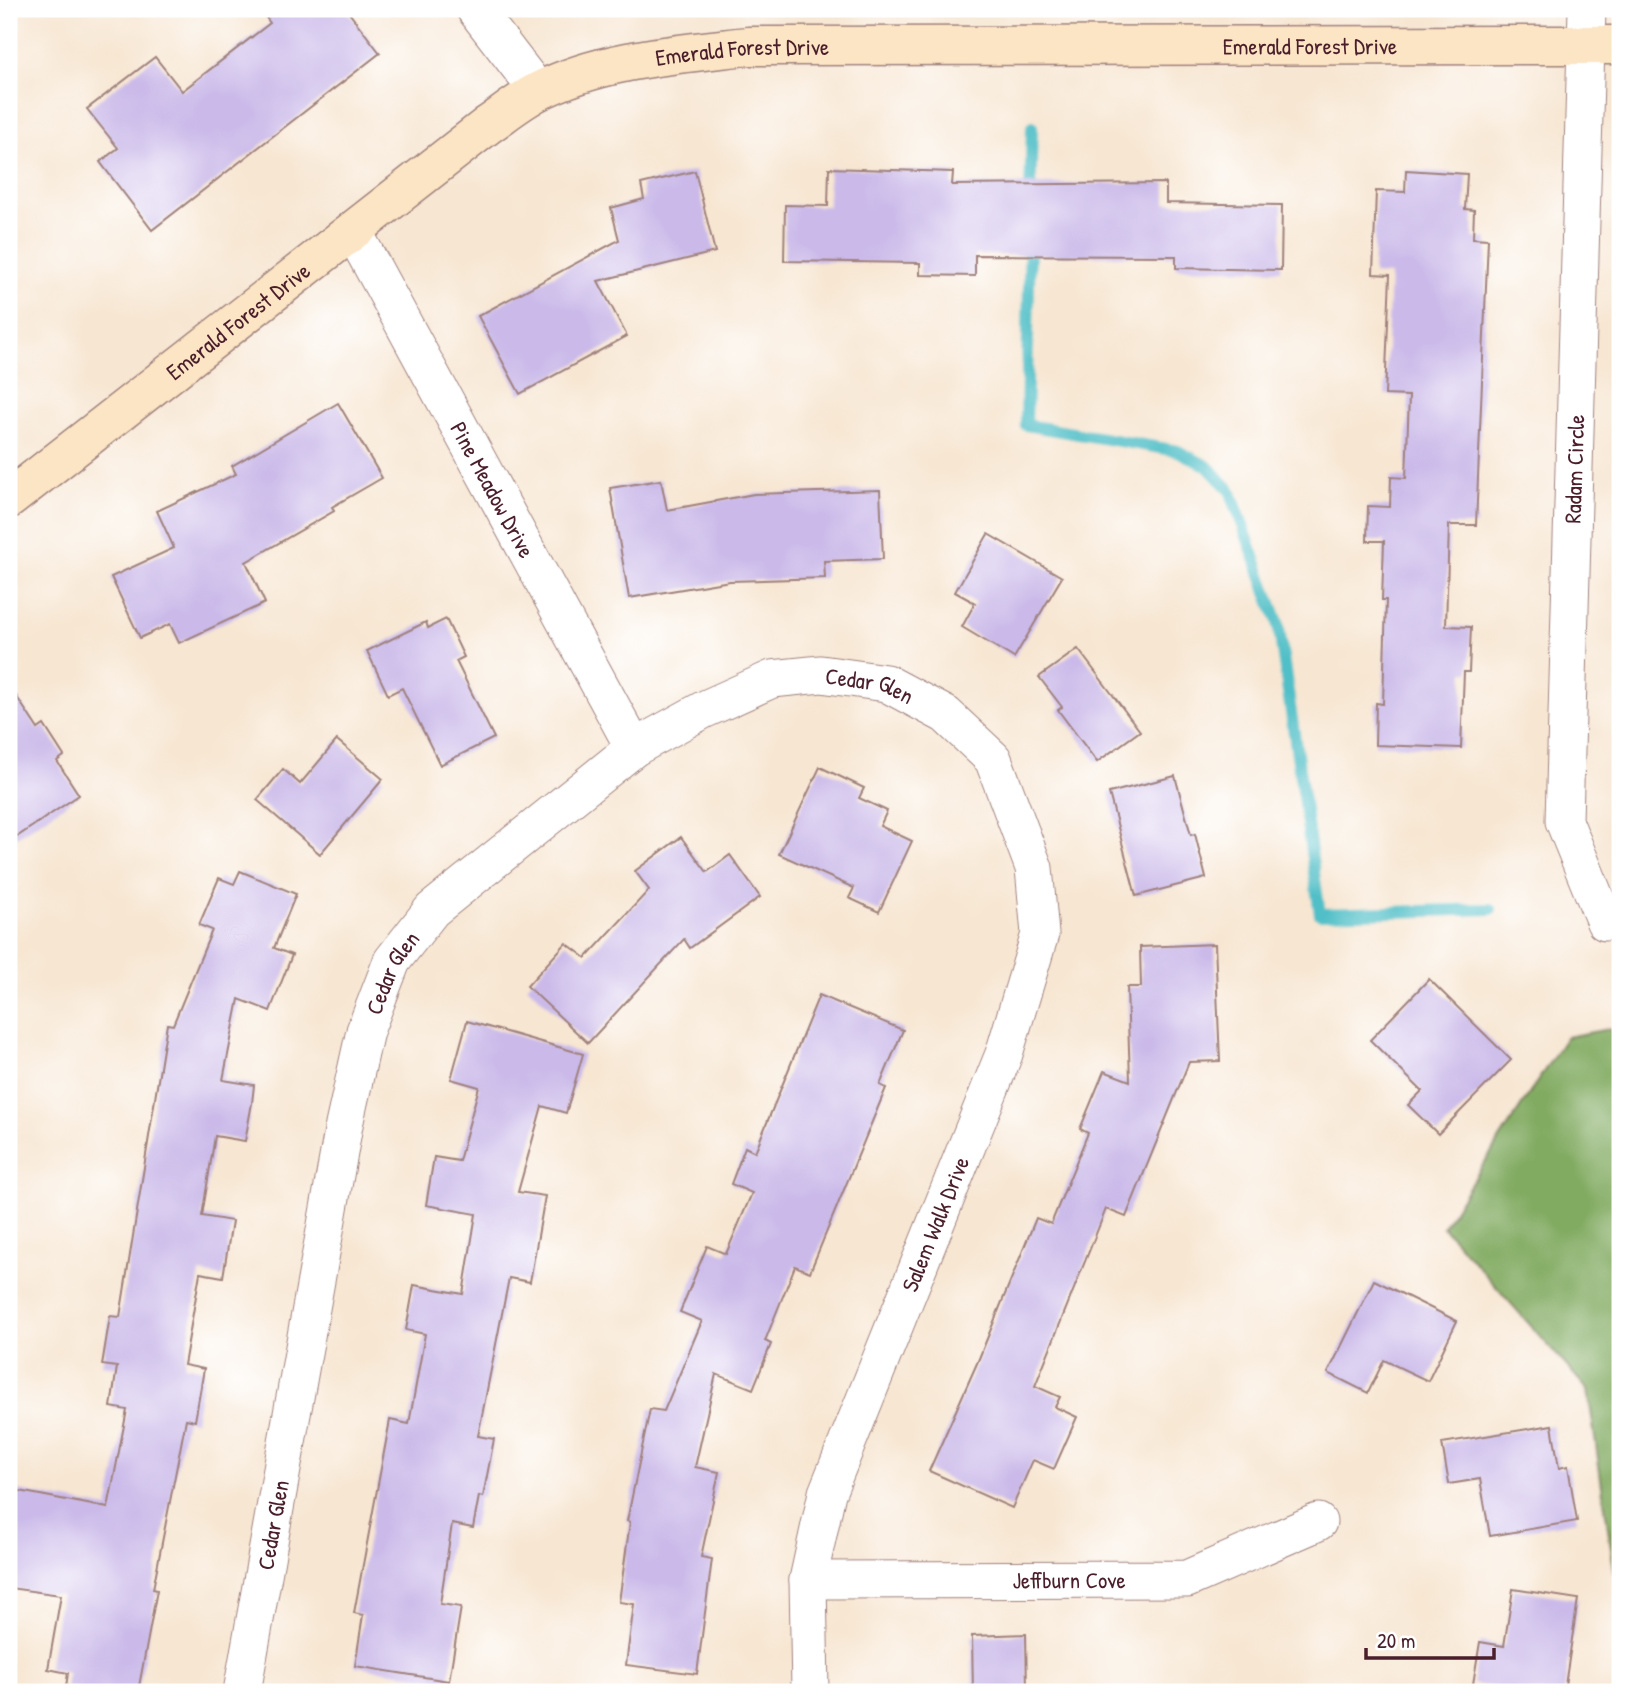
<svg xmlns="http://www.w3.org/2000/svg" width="1629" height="1701" viewBox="0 0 1629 1701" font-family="'Patrick Hand',sans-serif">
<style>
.forest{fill:#82ab62;stroke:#666546;stroke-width:2}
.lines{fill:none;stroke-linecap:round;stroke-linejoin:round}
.stream{stroke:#51bfc7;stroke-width:12}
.building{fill:#cbbae9}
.street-casing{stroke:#a0827e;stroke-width:39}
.secondary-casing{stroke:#a0827e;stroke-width:41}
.street{stroke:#fff;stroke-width:37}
.secondary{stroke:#fce5c4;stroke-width:38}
.labels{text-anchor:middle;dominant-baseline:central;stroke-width:5;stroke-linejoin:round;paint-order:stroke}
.street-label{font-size:23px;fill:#4a1f2b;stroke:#fff}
</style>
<rect width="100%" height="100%" fill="#fff"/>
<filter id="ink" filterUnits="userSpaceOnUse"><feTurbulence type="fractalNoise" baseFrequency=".0143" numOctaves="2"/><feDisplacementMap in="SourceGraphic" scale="14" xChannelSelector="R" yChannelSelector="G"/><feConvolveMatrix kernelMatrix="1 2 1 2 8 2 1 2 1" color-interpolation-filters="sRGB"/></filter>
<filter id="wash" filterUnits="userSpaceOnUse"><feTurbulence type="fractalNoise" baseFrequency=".00686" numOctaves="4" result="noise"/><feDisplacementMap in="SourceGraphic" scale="28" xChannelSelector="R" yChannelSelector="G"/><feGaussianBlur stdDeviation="1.57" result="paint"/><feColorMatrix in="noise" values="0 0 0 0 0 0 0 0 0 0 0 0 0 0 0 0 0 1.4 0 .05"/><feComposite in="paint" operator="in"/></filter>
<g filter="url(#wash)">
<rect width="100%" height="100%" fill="#f7e6d2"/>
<path class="forest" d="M 1620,1027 L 1620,1610 L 1588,1390 L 1443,1227 L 1566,1037 Z"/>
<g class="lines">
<g class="stream">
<path d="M 1030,201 L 1032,127"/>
<path d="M 1030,240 L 1026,425 L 1178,451 L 1207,466 L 1230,490 L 1278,622 L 1320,914 L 1491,909"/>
</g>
</g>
<g id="blocks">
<g class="building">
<path d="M 260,9 L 346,9 L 380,53 L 152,230 L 100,162 L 118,148 L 87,109 L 155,57 L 182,91 L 270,23 Z"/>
<path d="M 829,168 L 953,172 L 952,185 L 1166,183 L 1166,203 L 1282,205 L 1281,270 L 1176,268 L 1176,256 L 975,255 L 975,276 L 920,275 L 920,263 L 784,261 L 785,205 L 828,206 Z"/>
<path d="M 1406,170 L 1467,174 L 1465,209 L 1474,210 L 1473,238 L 1488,239 L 1476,525 L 1449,525 L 1446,626 L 1471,627 L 1469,672 L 1464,672 L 1461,748 L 1375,745 L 1376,703 L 1383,704 L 1386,600 L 1382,600 L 1384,541 L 1367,541 L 1368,506 L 1390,507 L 1391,477 L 1406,478 L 1409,396 L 1385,395 L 1390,275 L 1373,274 L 1376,191 L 1405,192 Z"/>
<path d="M 695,171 L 715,252 L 598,281 L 627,336 L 520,394 L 478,316 L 619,240 L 611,208 L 644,199 L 641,184 Z"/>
<path d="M 338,403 L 382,478 L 332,507 L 334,511 L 246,562 L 265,603 L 179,643 L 170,624 L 140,638 L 111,577 L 174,548 L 157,511 L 236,474 L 232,466 Z"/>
<path d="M 661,480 L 667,510 L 754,494 L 880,490 L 883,559 L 824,561 L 825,578 L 730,581 L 629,598 L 610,488 Z"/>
<path d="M 988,534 L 1062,577 L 1014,658 L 962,627 L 975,603 L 955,592 Z"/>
<path d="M 446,619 L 464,657 L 456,661 L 494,738 L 440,765 L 402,688 L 388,695 L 367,651 L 426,622 L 428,628 Z"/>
<path d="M 1078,649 L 1140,731 L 1097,762 L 1058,710 L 1062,707 L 1039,677 Z"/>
<path d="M 9,685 L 38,729 L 44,725 L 64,756 L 57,761 L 79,795 L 9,842 Z"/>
<path d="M 337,740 L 383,779 L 320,854 L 257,800 L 283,769 L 300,784 Z"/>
<path d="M 820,767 L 864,788 L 859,798 L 887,811 L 880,826 L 912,841 L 879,912 L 849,898 L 854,888 L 779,854 Z"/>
<path d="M 1175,776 L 1191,835 L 1195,834 L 1206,878 L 1136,896 L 1109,793 Z"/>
<path d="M 681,837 L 707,872 L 730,855 L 760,897 L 690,948 L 684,939 L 588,1043 L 527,986 L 566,943 L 586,958 L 649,890 L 635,871 Z"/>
<path d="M 240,871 L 296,894 L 274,948 L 292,955 L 270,1011 L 239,999 L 223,1080 L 254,1085 L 252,1103 L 245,1141 L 215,1136 L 202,1216 L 232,1221 L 223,1277 L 200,1273 L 184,1365 L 204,1369 L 195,1421 L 186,1419 L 153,1589 L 157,1590 L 138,1692 L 92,1692 L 66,1687 L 68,1673 L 48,1669 L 61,1595 L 9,1588 L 9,1489 L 108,1508 L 127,1410 L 111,1407 L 117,1367 L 102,1365 L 110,1316 L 120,1317 L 167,1024 L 173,1025 L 212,930 L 199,925 L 219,878 L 234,884 Z"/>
<path d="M 1215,944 L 1220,1061 L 1189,1062 L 1126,1217 L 1106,1209 L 1035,1386 L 1060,1397 L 1055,1407 L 1077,1417 L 1054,1469 L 1033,1460 L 1012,1508 L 929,1471 L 978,1361 L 1036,1218 L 1051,1224 L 1088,1133 L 1080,1129 L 1104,1071 L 1130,1081 L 1127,987 L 1141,987 L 1140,947 Z"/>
<path d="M 1429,979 L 1511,1060 L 1438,1134 L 1408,1105 L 1422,1091 L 1370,1040 Z"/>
<path d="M 819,995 L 903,1030 L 880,1085 L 886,1088 L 810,1272 L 795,1266 L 765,1341 L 771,1344 L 753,1389 L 716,1374 L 695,1467 L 719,1472 L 701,1557 L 712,1559 L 697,1674 L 626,1665 L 634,1604 L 619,1602 L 630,1522 L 627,1521 L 650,1409 L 664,1411 L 702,1321 L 680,1312 L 707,1246 L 726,1254 L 752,1193 L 731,1184 L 745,1147 L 755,1152 Z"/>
<path d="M 467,1021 L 583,1054 L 566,1113 L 542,1106 L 518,1192 L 545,1196 L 530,1282 L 509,1278 L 478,1436 L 494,1439 L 483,1497 L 479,1496 L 473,1528 L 452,1524 L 440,1604 L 461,1607 L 449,1681 L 355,1666 L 363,1615 L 354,1613 L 390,1420 L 409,1424 L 425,1334 L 406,1330 L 414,1285 L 463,1294 L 476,1214 L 426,1205 L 434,1157 L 459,1161 L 479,1087 L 451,1079 Z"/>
<path d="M 1374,1280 L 1457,1321 L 1428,1381 L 1384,1360 L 1368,1393 L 1328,1373 Z"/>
<path d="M 1552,1425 L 1559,1468 L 1568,1466 L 1577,1521 L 1490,1536 L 1480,1479 L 1449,1484 L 1442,1443 Z"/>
<path d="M 1513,1589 L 1578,1599 L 1564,1692 L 1530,1692 L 1473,1684 L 1480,1642 L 1504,1646 Z"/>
<path d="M 1026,1634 L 1027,1692 L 973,1692 L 972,1636 Z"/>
</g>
</g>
</g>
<g filter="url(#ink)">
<use href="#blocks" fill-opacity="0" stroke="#a0827e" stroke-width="2"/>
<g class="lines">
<defs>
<g id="street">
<path d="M 475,9 L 538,91"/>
<path d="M 1587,9 L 1564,821 L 1605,922"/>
<path id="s1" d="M 353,231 L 634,748"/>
<path id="s2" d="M 808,1580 L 1187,1579 L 1318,1522"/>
<path id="s3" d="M 242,1692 L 344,1125 L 365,1031 L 392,961 L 432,910 L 634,748 L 703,710 L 772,679 L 821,674 L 886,683 L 946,715 L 993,759 L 1034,868 L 1040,934 L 1004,1054 L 827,1493 L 808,1580 L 810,1692"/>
</g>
<g id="secondary">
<path id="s4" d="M 9,499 L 488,125 C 504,114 520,101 537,92 C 601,59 678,54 748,46 L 1620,45"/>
</g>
</defs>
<use href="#street" class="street-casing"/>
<use href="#secondary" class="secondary-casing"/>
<use href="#street" class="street"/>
<use href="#secondary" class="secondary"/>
</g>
</g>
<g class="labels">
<g class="street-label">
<text stroke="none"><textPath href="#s4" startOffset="1446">Emerald Forest Drive</textPath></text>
<text stroke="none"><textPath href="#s4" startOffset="878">Emerald Forest Drive</textPath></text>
<text stroke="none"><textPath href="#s4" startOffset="290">Emerald Forest Drive</textPath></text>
<text transform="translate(1574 469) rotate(-88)">Radam Circle</text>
<text stroke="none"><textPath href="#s1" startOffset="294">Pine Meadow Drive</textPath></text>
<text stroke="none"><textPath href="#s3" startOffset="1325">Cedar Glen</textPath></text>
<text stroke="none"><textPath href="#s3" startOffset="737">Cedar Glen</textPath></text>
<text transform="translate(935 1224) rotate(-68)">Salem Walk Drive</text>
<text stroke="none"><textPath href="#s3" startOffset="170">Cedar Glen</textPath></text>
<text stroke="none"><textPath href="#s2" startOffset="261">Jeffburn Cove</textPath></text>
</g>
</g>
<rect width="1629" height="1701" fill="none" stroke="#fff" stroke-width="35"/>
<path d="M1366 1648v10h128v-10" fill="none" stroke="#4a1f2b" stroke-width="3.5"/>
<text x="1377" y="1648" font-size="21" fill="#4a1f2b" stroke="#ffffff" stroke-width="5" paint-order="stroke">20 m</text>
</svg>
